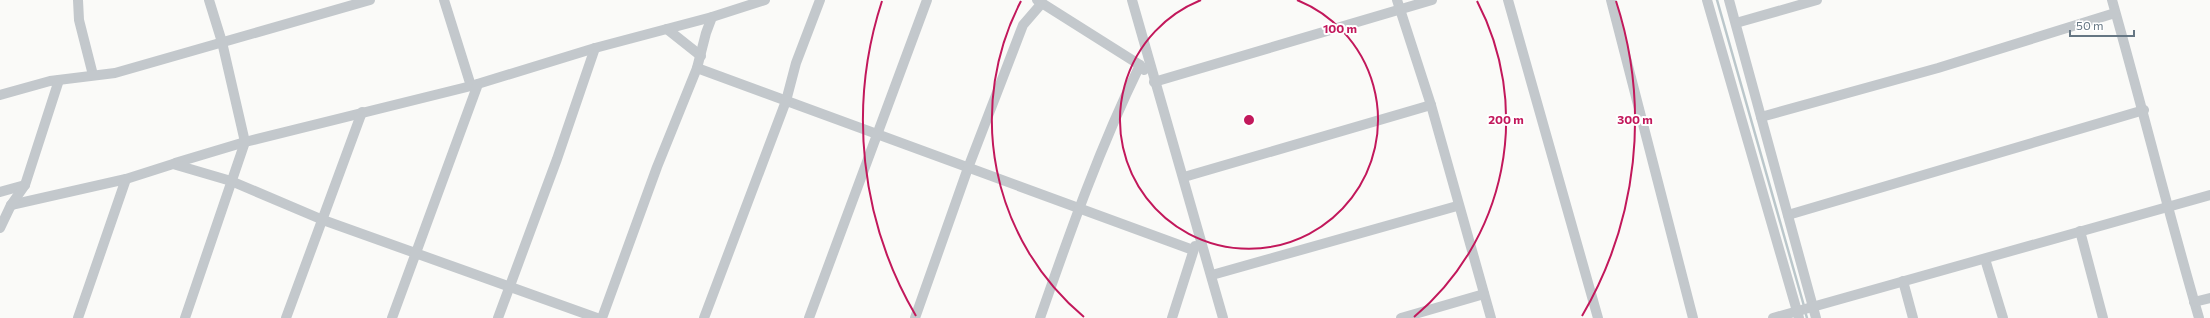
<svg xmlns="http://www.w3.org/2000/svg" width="2210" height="318" viewBox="0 0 2210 318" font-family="Commissioner,sans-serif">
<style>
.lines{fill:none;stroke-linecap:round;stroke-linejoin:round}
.stream{stroke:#bbc7cb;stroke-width:2.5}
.minor{stroke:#c3c8cc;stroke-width:10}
.ring{fill:none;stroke:#c2185b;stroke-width:2}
.centre{fill:#c2185b;stroke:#fff;stroke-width:2}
.ring-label{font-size:12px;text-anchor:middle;font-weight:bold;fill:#c2185b;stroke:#fff;stroke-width:4;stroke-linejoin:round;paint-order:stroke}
</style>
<rect width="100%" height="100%" fill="#fafaf8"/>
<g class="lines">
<g class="stream">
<path d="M 1717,0 L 1804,306"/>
<path d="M 1805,311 L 1807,318"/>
</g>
<g class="minor">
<path d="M 78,0 L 79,20 L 93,75"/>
<path d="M 444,0 L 471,86"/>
<path d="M 1037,0 L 1140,65 L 1144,70"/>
<path d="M 1132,0 L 1223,318"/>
<path d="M 1397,0 L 1431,105 L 1491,318"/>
<path d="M 1508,0 L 1598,318"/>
<path d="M 1611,0 L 1693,318"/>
<path d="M 1707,0 L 1799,318"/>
<path d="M 1729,0 L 1816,318"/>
<path d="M 2112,0 C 2142,106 2168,212 2199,318"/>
<path d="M 1736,23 L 1817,0"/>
<path d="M 667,29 L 701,56"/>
<path d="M 697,68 L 1193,250"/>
<path d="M 1154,82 L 1432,0"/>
<path d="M 0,95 L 50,81 L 115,73 L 370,0"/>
<path d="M 1761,117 L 1938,68 L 2115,13"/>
<path d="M 175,163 L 245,142 L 471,86 L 595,48 L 712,17 L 765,0"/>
<path d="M 1184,177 L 1431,105"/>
<path d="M 0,192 L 25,185"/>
<path d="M 11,205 L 126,179 L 173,164 L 231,181 L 323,220 L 597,318"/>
<path d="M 1788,215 L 2144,110"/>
<path d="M 0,228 L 11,205 L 25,185 L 59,80"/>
<path d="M 2080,231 L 2103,318"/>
<path d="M 1985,259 L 2003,318"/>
<path d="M 1212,275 L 1457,206"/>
<path d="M 1903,281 L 1913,318"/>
<path d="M 2194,302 L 2210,298"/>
<path d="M 78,318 L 126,179"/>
<path d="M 185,318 L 245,142 L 222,42 L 209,0"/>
<path d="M 286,318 L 362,112"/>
<path d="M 392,318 L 478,84"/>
<path d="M 498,318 L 557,159 L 595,48"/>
<path d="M 602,318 L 657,167 L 697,68 L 706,33 L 712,17"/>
<path d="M 704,318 L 786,101 L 796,63 L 820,0"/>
<path d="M 809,318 L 927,0"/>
<path d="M 915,318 L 968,168 L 1023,25 L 1042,3"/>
<path d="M 1040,318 C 1070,232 1100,147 1140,65"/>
<path d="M 1172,318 L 1195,246"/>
<path d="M 1401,318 L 1484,294"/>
<path d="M 1773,318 L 2210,195"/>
</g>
</g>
<g class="ring">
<path d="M1297 0A129 129 0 1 1 1201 0"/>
<path d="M1084 317A257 257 0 0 1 1021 1M1477 1A257 257 0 0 1 1414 317"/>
<path d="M916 316A386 386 0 0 1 882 1M1616 1A386 386 0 0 1 1582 316"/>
</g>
<circle cx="1249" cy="120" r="6" class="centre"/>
<g class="ring-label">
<text x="1340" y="33">100 m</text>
<text x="1506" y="124">200 m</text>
<text x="1635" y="124">300 m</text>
</g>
<path d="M2070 30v6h64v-6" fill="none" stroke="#657683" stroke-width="2"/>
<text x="2076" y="30" font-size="12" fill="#657683" stroke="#ffffff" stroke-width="3" paint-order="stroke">50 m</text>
</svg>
